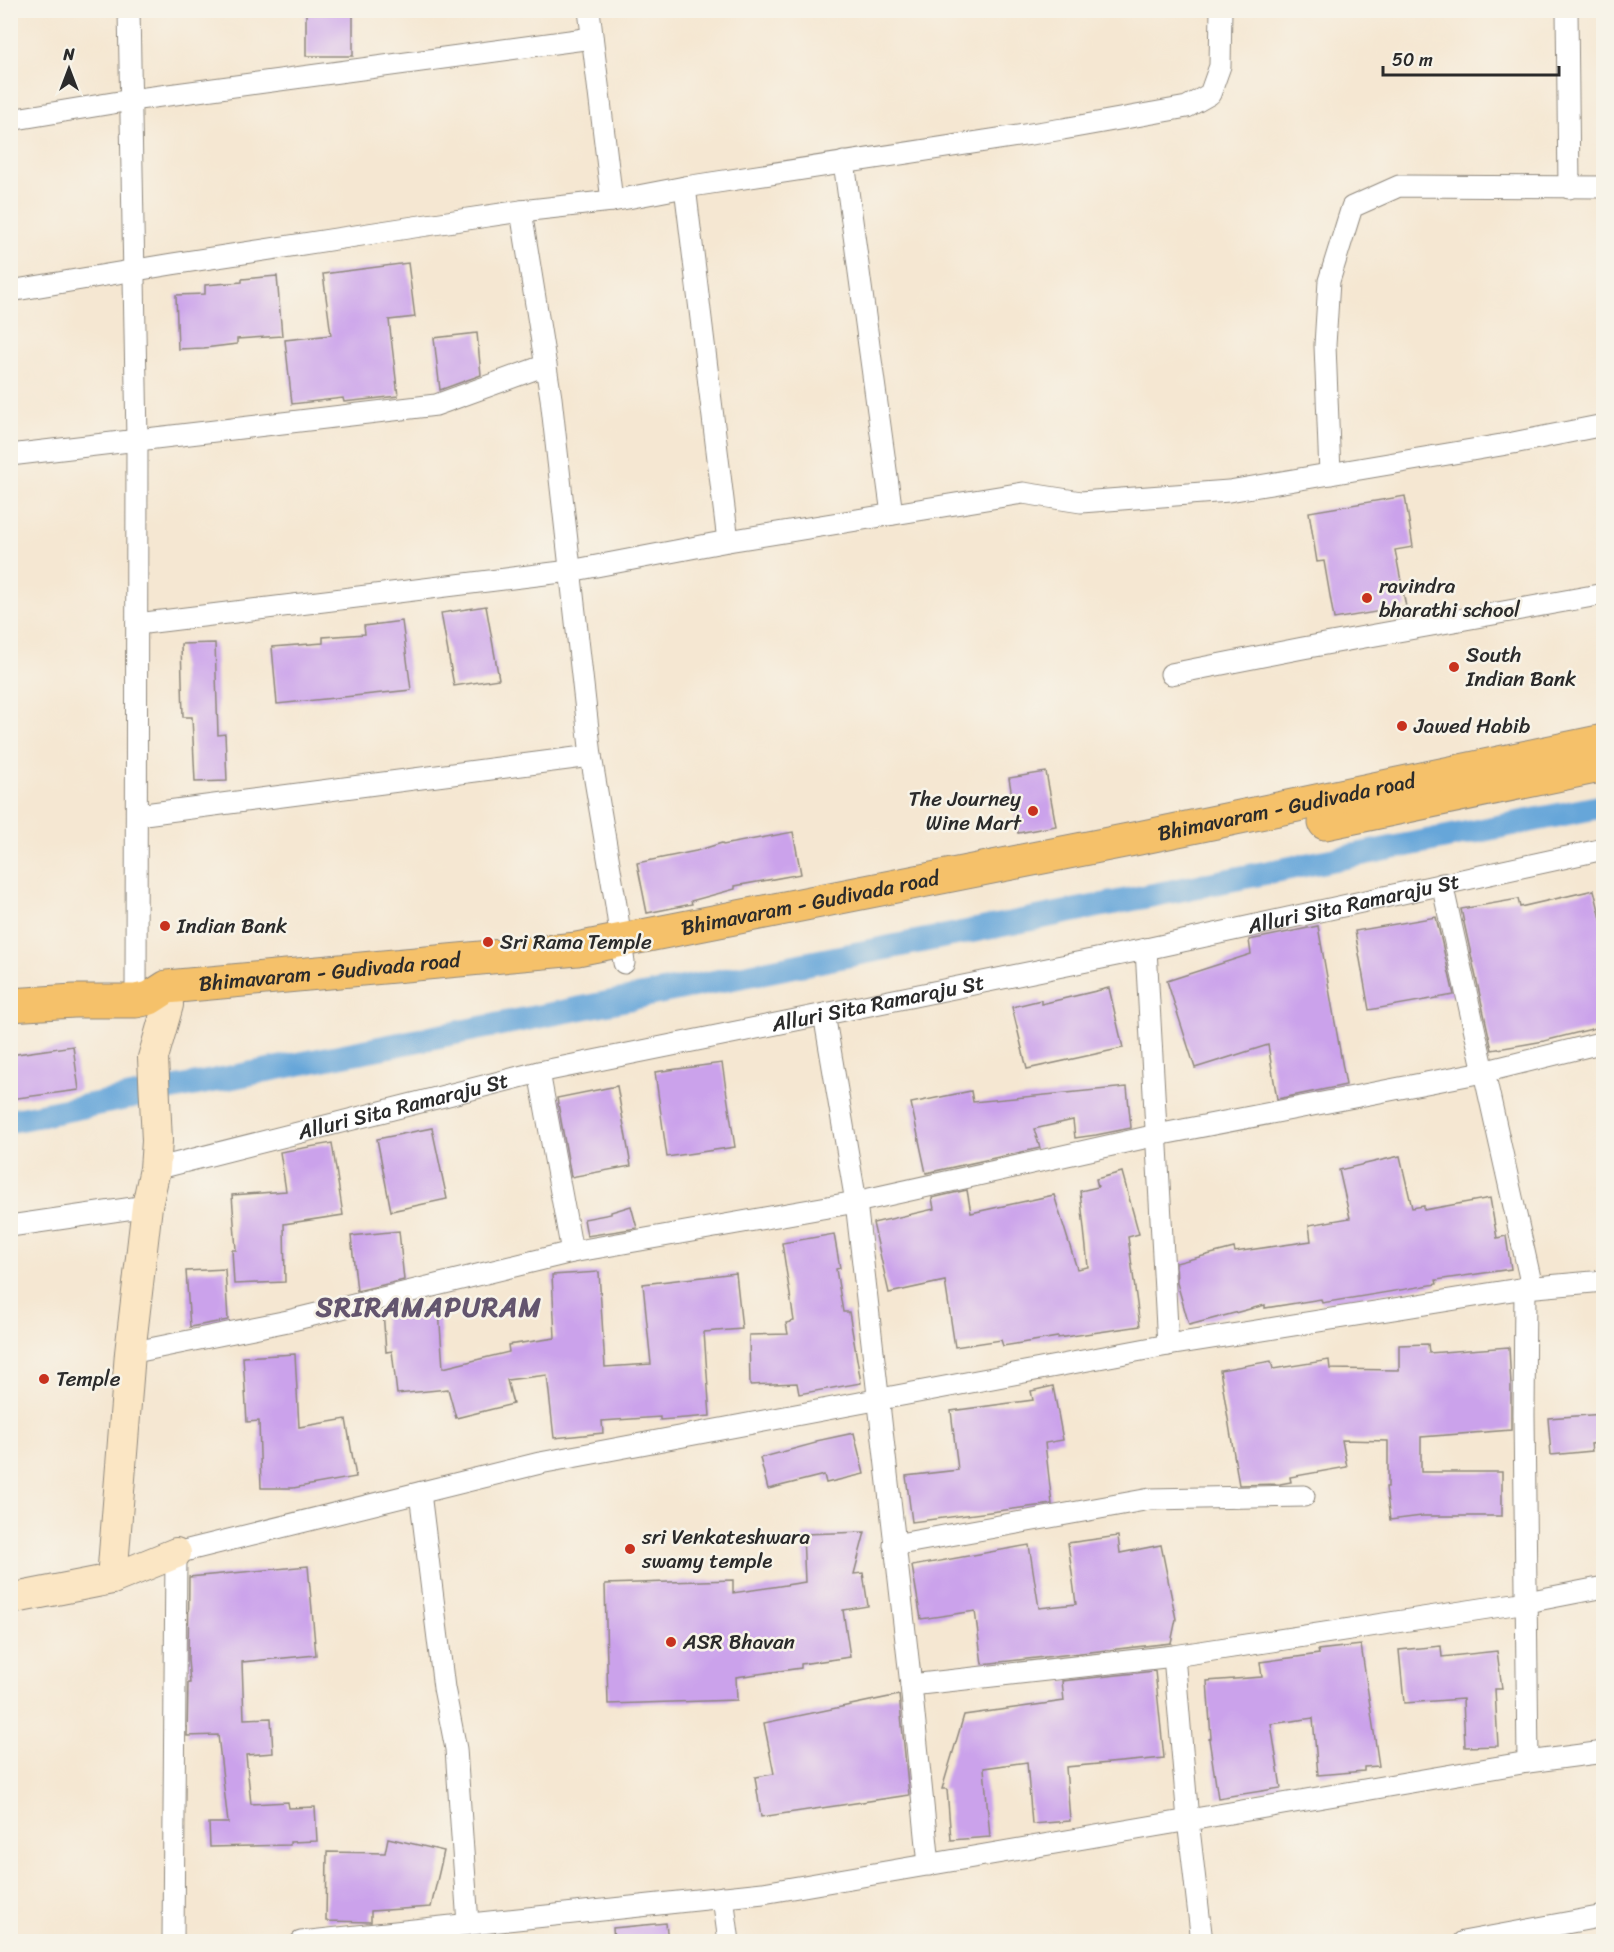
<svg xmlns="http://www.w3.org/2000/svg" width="1614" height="1952" viewBox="0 0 1614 1952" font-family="Sriracha,sans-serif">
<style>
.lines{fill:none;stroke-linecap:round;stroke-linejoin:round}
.canal{stroke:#66a6d9;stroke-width:24}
.building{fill:#cba2eb}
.street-casing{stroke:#90897e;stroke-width:23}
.secondary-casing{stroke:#90897e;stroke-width:32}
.primary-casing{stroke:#90897e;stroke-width:35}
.street{stroke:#fff;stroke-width:21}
.secondary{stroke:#fbe6c4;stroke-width:30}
.primary{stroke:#f5c16b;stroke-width:33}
.poi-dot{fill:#c8321e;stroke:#f7f3e8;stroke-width:2}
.labels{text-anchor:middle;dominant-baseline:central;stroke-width:5;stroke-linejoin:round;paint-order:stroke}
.poi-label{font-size:21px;fill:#2b2b2b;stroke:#f7f3e8;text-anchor:start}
.street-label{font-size:21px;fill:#2b2b2b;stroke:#f7f3e8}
.district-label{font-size:27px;font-weight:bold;letter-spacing:1.5px;fill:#63556e;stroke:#f7f3e8}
</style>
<rect width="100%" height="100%" fill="#f7f3e8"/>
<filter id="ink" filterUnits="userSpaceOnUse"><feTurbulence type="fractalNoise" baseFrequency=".0167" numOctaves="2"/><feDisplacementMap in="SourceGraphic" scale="12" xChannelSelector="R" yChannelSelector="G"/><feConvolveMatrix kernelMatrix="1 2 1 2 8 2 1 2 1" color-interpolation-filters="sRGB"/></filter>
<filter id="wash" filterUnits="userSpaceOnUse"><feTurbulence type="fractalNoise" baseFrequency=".008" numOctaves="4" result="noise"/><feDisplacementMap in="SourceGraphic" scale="24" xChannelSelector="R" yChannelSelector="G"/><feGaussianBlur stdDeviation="1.35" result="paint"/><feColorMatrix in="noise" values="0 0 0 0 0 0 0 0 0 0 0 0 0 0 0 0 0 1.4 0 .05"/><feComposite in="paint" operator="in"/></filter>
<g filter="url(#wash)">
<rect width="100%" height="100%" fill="#f5e7d2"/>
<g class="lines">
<path class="canal" d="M 10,1121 L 1604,806"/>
</g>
<g id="blocks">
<g class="building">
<rect x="306" y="10" width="47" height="46"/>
<path d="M 408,263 L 415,317 L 389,320 L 398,396 L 344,402 L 343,398 L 292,404 L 285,340 L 331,335 L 323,274 Z"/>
<path d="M 277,276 L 282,336 L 237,339 L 237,344 L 204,348 L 178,349 L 176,295 L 205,294 L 205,285 L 242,282 L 242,279 Z"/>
<path d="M 477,333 L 481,375 L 440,390 L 434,338 Z"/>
<path d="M 1405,496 L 1413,547 L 1395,550 L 1406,607 L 1334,619 L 1324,561 L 1317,562 L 1309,512 Z"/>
<path d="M 486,606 L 499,679 L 454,686 L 441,613 Z"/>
<path d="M 402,621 L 411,690 L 277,704 L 272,647 L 323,643 L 323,637 L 365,634 L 364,626 Z"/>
<path d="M 215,643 L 218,735 L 225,734 L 227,781 L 195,782 L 192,717 L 183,717 L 181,644 Z"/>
<path d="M 1046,772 L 1056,826 L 1018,833 L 1009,778 Z"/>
<path d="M 793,832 L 801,874 L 735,886 L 735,889 L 691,901 L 692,904 L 647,913 L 637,863 L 696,851 L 722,843 L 723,845 Z"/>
<path d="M 1594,890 L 1604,931 L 1604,1026 L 1544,1041 L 1492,1050 L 1461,909 L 1518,899 L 1520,907 Z"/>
<path d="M 1436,917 L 1454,995 L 1369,1010 L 1355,931 Z"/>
<path d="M 1318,926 L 1346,1085 L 1277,1099 L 1268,1045 L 1195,1068 L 1167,981 L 1251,954 L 1249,940 Z"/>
<path d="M 1109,988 L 1123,1048 L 1027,1069 L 1012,1007 L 1041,1000 L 1041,1004 Z"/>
<path d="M 73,1046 L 79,1090 L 10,1099 L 10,1055 Z"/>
<path d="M 722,1063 L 735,1147 L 667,1157 L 655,1072 Z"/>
<path d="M 617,1086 L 631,1166 L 571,1177 L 557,1098 Z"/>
<path d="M 1127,1087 L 1131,1128 L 1096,1135 L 1075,1138 L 1073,1120 L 1034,1129 L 1040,1148 L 926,1173 L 911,1103 L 971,1091 L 973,1102 Z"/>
<path d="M 432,1128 L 447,1199 L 391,1211 L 377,1139 Z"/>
<path d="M 332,1143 L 343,1215 L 284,1224 L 285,1282 L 234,1284 L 232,1250 L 236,1250 L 232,1195 L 286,1191 L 280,1152 Z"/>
<path d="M 1400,1156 L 1412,1208 L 1424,1206 L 1424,1210 L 1490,1198 L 1497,1238 L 1506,1236 L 1511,1269 L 1436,1280 L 1437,1284 L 1322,1303 L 1321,1299 L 1265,1308 L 1265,1305 L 1189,1325 L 1177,1283 L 1176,1263 L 1234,1248 L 1235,1252 L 1311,1241 L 1309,1225 L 1350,1218 L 1339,1170 Z"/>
<path d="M 1122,1172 L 1139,1234 L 1128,1237 L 1140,1326 L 1058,1338 L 1058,1337 L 1003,1346 L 1001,1340 L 955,1347 L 945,1281 L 889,1293 L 873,1223 L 934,1209 L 932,1198 L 967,1190 L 971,1213 L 1054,1195 L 1077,1269 L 1088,1267 L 1080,1191 L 1098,1187 L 1096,1179 Z"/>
<path d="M 631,1206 L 637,1228 L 587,1236 L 584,1219 L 611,1214 L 611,1212 Z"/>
<path d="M 399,1231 L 404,1280 L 357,1291 L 351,1236 Z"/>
<path d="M 834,1234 L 840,1268 L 836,1269 L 843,1312 L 849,1312 L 861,1383 L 799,1394 L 797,1383 L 750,1385 L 749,1335 L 788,1334 L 786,1323 L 794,1321 L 782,1243 Z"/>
<path d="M 225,1269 L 228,1320 L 190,1327 L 186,1271 Z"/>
<path d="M 599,1272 L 605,1367 L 651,1364 L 643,1284 L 736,1273 L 742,1329 L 704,1332 L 710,1416 L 660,1420 L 660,1417 L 602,1421 L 603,1433 L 554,1438 L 547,1375 L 507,1380 L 513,1404 L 456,1418 L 448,1389 L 397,1394 L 392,1351 L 386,1352 L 383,1311 L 407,1305 L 408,1312 L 439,1310 L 443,1368 L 509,1352 L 508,1345 L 555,1338 L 552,1275 Z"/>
<path d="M 1428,1344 L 1429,1353 L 1509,1347 L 1511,1386 L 1511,1430 L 1421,1437 L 1421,1472 L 1502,1472 L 1502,1516 L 1422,1516 L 1390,1520 L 1386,1487 L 1388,1487 L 1388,1441 L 1342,1440 L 1347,1467 L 1290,1477 L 1291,1482 L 1280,1484 L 1239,1485 L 1220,1370 L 1271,1361 L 1273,1369 L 1329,1360 L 1330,1369 L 1399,1370 L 1399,1345 Z"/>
<path d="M 295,1354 L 299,1427 L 346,1419 L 356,1477 L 293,1488 L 261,1488 L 259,1421 L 247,1422 L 243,1357 Z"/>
<path d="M 1053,1386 L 1063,1440 L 1045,1443 L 1052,1504 L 912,1522 L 906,1476 L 958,1470 L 951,1411 L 1033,1400 L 1031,1391 Z"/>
<path d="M 1604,1414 L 1604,1442 L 1591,1444 L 1592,1451 L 1551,1455 L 1548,1418 Z"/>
<path d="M 854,1433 L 864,1474 L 826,1483 L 824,1475 L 768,1489 L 760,1458 L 816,1443 L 816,1441 Z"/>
<path d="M 865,1532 L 854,1574 L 863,1573 L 868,1606 L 843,1610 L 850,1657 L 801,1664 L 801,1668 L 736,1677 L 737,1700 L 608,1704 L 605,1584 L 733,1580 L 733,1593 L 805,1582 L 803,1534 Z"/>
<path d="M 1118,1536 L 1120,1553 L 1161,1545 L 1176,1619 L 1171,1643 L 982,1664 L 975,1611 L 921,1619 L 912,1566 L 1029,1545 L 1039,1608 L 1076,1604 L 1068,1543 Z"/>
<path d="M 308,1566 L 316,1655 L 242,1662 L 244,1719 L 271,1718 L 273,1753 L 246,1755 L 251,1804 L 288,1802 L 289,1808 L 315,1807 L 317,1841 L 290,1842 L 290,1845 L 210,1847 L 209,1823 L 228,1823 L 218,1735 L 187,1736 L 188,1683 L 190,1683 L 188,1660 L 189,1577 Z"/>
<path d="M 1361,1645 L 1379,1766 L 1364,1767 L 1364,1771 L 1318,1775 L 1313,1718 L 1271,1724 L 1281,1788 L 1218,1798 L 1209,1739 L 1211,1738 L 1207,1681 L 1262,1677 L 1260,1662 L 1319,1654 L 1318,1650 Z"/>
<path d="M 1441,1646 L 1442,1657 L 1497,1651 L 1502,1689 L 1495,1689 L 1498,1746 L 1465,1747 L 1463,1699 L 1404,1703 L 1399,1650 Z"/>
<path d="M 1155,1671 L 1164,1758 L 1066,1767 L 1070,1821 L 1032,1824 L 1027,1762 L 984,1768 L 990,1837 L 951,1840 L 947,1789 L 942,1789 L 964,1715 L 1064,1701 L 1062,1681 Z"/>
<path d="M 899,1695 L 909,1795 L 761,1817 L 755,1777 L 774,1774 L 764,1723 Z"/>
<path d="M 388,1838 L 444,1851 L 431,1907 L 371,1911 L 371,1922 L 326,1921 L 327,1852 L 385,1853 Z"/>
<path d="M 666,1923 L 668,1941 L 614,1941 L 613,1928 Z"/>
</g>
</g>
</g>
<g filter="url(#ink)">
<use href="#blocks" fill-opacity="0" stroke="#90897e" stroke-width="1.5"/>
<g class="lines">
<defs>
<g id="street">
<path d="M 129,10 L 137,439 L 136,1001"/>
<path d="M 589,10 L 612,201"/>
<path d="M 1567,10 L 1569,188"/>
<path d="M 10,120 L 131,100 L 592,38"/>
<path d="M 844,162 L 892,514"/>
<path d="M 685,187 L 728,541"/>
<path d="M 521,211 L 551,398 L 591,756 L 616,905 L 624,963"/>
<path d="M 10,291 L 172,264 L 414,227 L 521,211 L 612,201 L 685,187 L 1063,129 L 1187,107 L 1210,94 L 1220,66 L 1221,10"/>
<path d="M 10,455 L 436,405 L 546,365"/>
<path d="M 1330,474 L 1325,345 L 1329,281 L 1352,207 L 1399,186 L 1604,187"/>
<path d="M 137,624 L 570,571 L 728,541 L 1023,493 L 1081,502 L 1229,491 L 1513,443 L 1604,425"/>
<path d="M 1171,674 L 1303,648 L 1604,594"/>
<path d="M 137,815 L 591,756"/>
<path d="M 1442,884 L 1532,1287"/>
<path d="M 1146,949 L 1168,1345"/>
<path d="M 824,1014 L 856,1202 L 911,1685 L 929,1865"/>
<path d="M 539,1072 L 572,1252"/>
<path id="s1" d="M 155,1169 L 539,1072 L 1146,949 L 1604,849"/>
<path d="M 10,1226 L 147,1206"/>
<path d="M 1525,1288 L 1604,1281"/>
<path d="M 130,1353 L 288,1321 L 572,1252 L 856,1202 L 1157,1135 L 1483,1072 L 1604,1042"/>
<path d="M 420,1493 L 444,1688 L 456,1749 L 468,1924"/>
<path d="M 894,1545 L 1150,1499 L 1304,1496"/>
<path d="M 1174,1656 L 1188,1820 L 1202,1942"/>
<path d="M 911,1685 L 1174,1656 L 1527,1602 L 1604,1587"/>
<path d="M 723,1897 L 729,1942"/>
<path d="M 173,1942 L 176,1553 L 540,1463 L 1168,1345 L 1525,1288 L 1524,1415 L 1528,1762"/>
<path d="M 301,1942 L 763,1893 L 1528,1762 L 1604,1752"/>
<path d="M 1463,1942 L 1604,1916"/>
</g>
<g id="secondary">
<path d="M 112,1579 L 130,1353 L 147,1206 L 155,1169 L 157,1141 L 153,1058 L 168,1005 L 167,987"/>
<path d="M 10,1599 L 112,1579 L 176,1553"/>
</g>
<g id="primary">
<path d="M 1325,823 L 1604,765"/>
<path id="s2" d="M 10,1005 L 74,1001 L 136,1001 L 150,998 L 167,987 L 577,949 L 1139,838 L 1604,741"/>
</g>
</defs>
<use href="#street" class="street-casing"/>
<use href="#secondary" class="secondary-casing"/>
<use href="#primary" class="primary-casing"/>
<use href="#street" class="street"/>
<use href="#secondary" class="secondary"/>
<use href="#primary" class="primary"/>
</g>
</g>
<g class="poi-dot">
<circle cx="1367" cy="598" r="6"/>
<circle cx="1454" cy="667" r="6"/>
<circle cx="1402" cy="726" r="6"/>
<circle cx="1033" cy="811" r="6"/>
<circle cx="165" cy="926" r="6"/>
<circle cx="488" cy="942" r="6"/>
<circle cx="44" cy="1379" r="6"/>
<circle cx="630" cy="1549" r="6"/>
<circle cx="671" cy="1642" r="6"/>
</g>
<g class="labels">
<g class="poi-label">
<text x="1379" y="586">ravindra<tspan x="1379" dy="24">bharathi school</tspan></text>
<text x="1466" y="655">South<tspan x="1466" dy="24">Indian Bank</tspan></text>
<text x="1414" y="726">Jawed Habib</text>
<text x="1021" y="799" text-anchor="end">The Journey<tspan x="1021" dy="24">Wine Mart</tspan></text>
<text x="177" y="926">Indian Bank</text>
<text x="500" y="942">Sri Rama Temple</text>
<text x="56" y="1379">Temple</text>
<text x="642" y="1537">sri Venkateshwara<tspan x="642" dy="24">swamy temple</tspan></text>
<text x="683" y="1642">ASR Bhavan</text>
</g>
<g class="street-label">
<text stroke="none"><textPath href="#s2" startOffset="1296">Bhimavaram - Gudivada road</textPath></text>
<text stroke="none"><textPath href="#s2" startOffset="810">Bhimavaram - Gudivada road</textPath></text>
<text stroke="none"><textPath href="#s1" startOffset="1228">Alluri Sita Ramaraju St</textPath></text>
<text stroke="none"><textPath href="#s2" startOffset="324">Bhimavaram - Gudivada road</textPath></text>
<text stroke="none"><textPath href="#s1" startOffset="742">Alluri Sita Ramaraju St</textPath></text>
<text stroke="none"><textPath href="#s1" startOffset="256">Alluri Sita Ramaraju St</textPath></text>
</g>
<g class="district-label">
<text x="429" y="1307">SRIRAMAPURAM</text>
</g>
</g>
<rect width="1614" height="1952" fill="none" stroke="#f7f3e8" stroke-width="36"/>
<g transform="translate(69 69)" stroke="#f7f3e8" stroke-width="4.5" paint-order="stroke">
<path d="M0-4.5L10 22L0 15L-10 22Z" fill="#2b2b2b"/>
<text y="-9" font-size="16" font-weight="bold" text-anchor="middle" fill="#2b2b2b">N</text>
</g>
<path d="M1383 66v9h176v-9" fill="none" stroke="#2b2b2b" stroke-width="3"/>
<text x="1392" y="66" font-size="18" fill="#2b2b2b" stroke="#f7f3e8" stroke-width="4.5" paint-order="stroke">50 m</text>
</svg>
